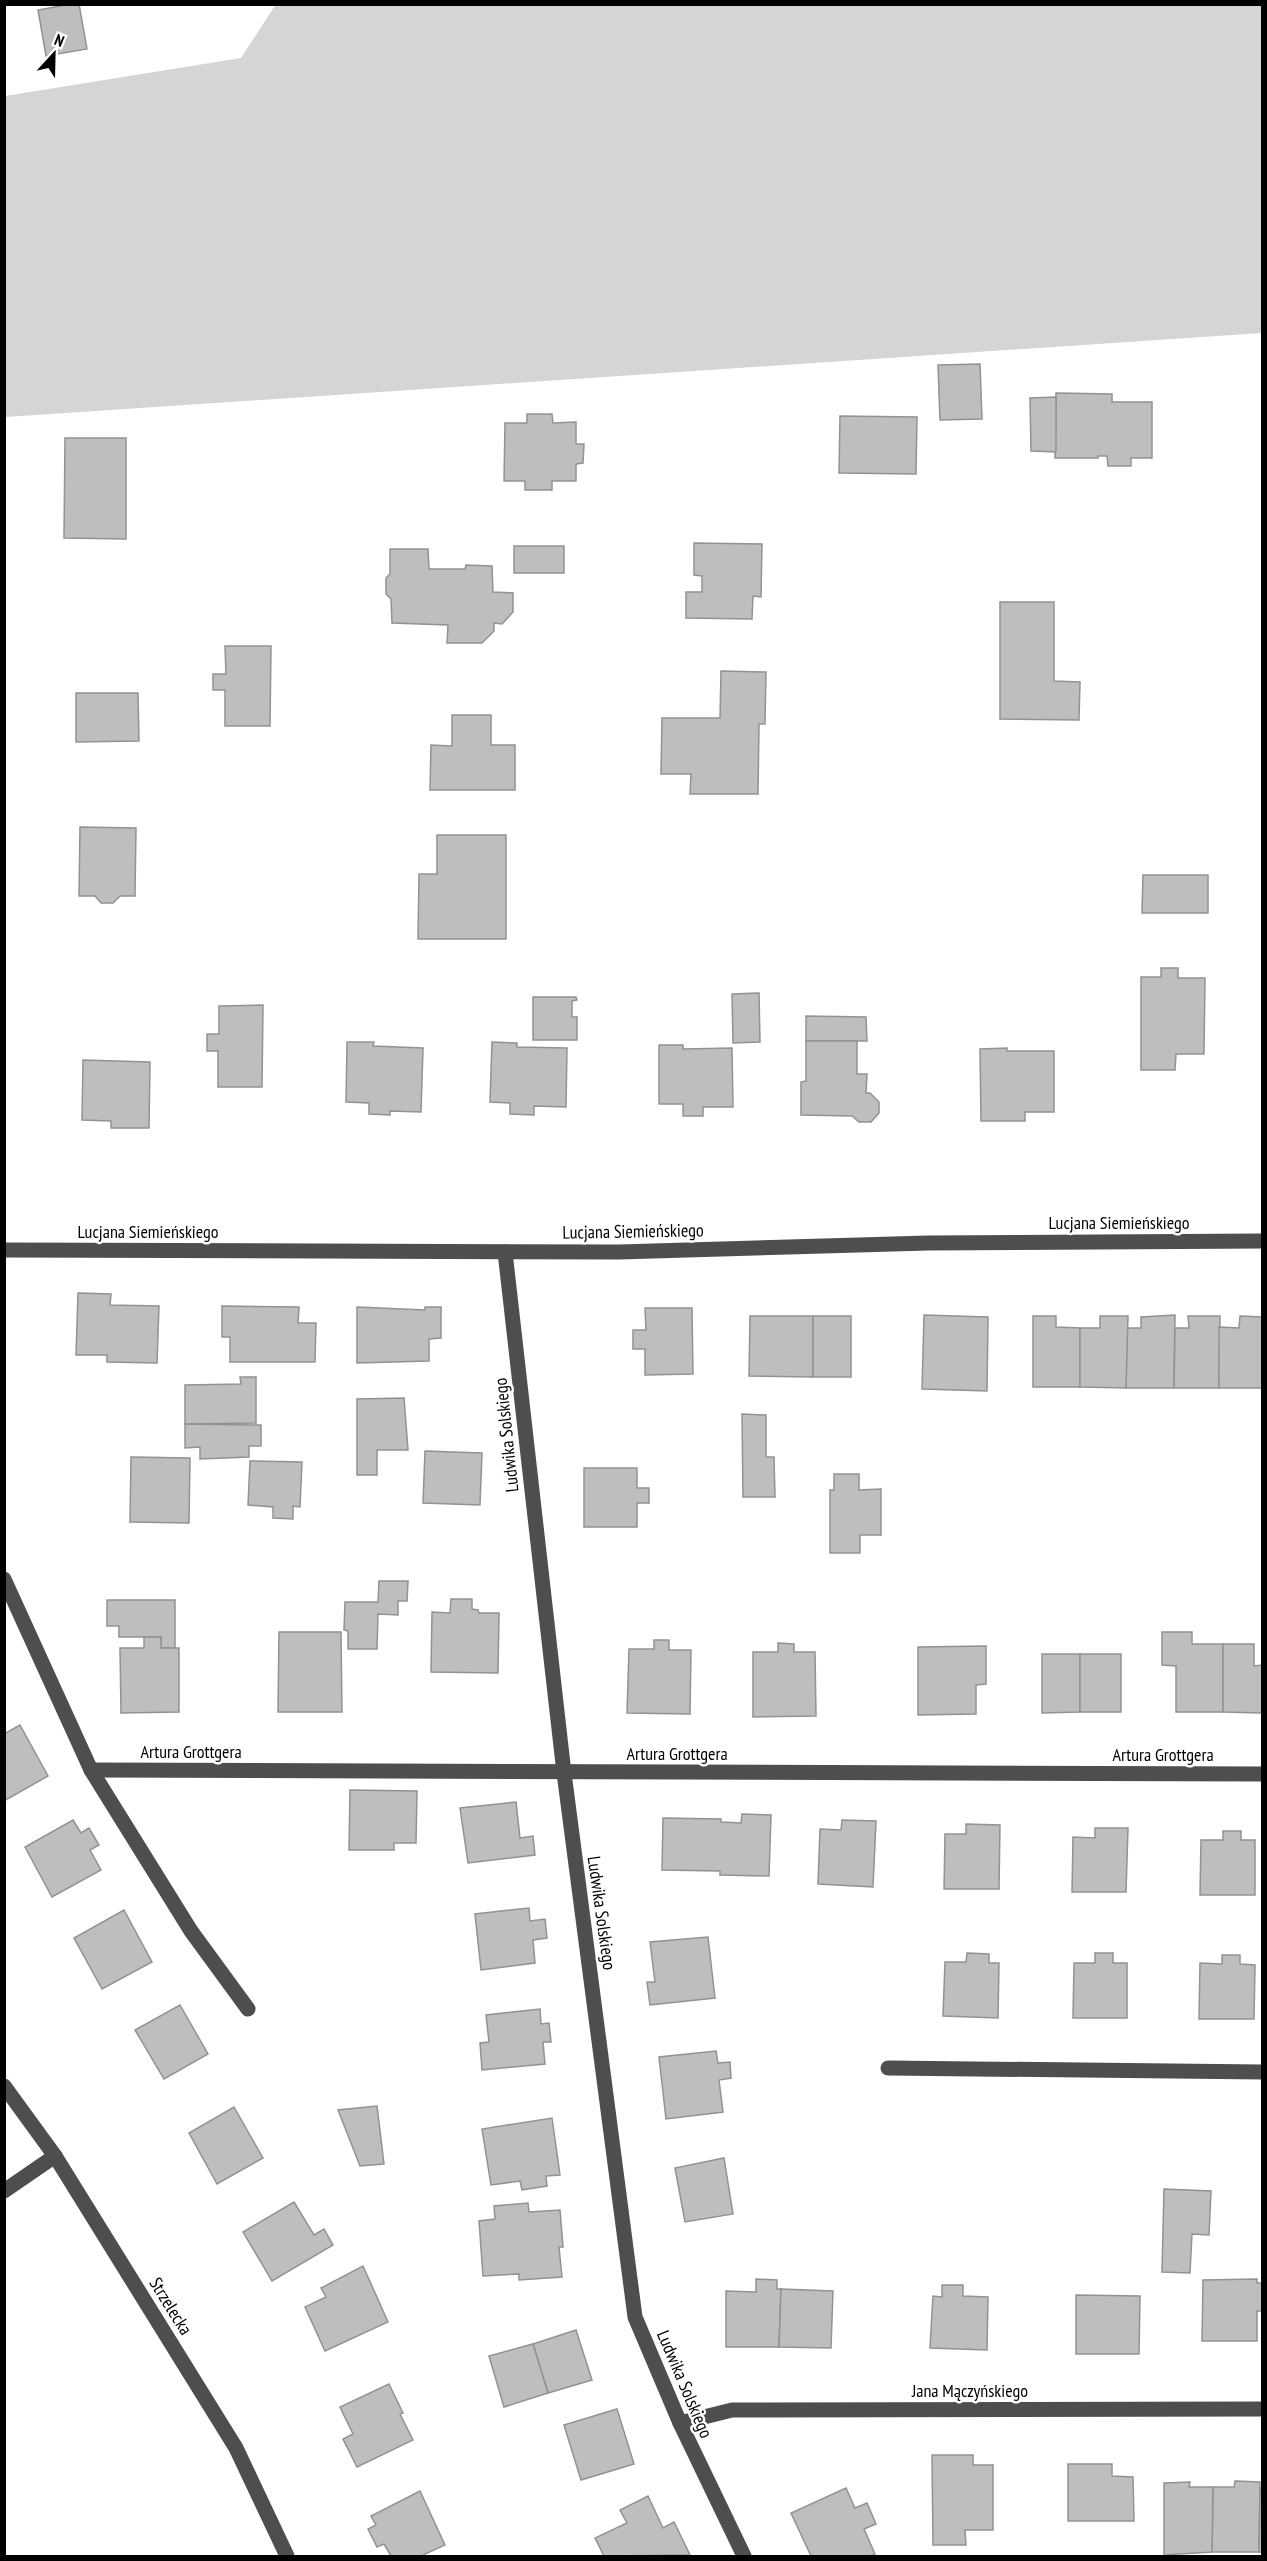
<svg xmlns="http://www.w3.org/2000/svg" width="1267" height="2561" viewBox="0 0 1267 2561" font-family="'PT Sans Narrow',sans-serif">
<style>
.green{fill:#d5d5d5}
.building{fill:#bebebe;stroke:#929292;stroke-width:1.5}
.lines{fill:none;stroke-linecap:round;stroke-linejoin:round}
.minor{stroke:#4e4e4e;stroke-width:15}
.labels{text-anchor:middle;dominant-baseline:central;stroke-width:5;stroke-linejoin:round;paint-order:stroke}
.street-label{font-size:18px;fill:#000;stroke:#fff}
</style>
<rect width="100%" height="100%" fill="#fff"/>
<path class="green" d="M 276,4 L 1262,5 L 1262,333 L 6,417 L 5,96 L 241,58 Z"/>
<g class="building">
<path d="M 71,4 L 79,4 L 87,49 L 46,56 L 38,10 Z"/>
<path d="M 980,364 L 982,419 L 940,420 L 938,365 Z"/>
<path d="M 1056,393 L 1112,394 L 1112,402 L 1152,402 L 1152,458 L 1131,458 L 1131,466 L 1108,466 L 1107,456 L 1098,456 L 1098,458 L 1055,458 Z"/>
<path d="M 1056,397 L 1056,452 L 1031,451 L 1030,398 Z"/>
<path d="M 527,414 L 552,414 L 553,423 L 576,422 L 576,444 L 584,444 L 583,463 L 576,464 L 576,481 L 552,481 L 552,490 L 525,490 L 525,481 L 504,481 L 505,423 L 527,423 Z"/>
<path d="M 840,416 L 917,417 L 916,474 L 839,473 Z"/>
<path d="M 65,438 L 126,438 L 126,539 L 64,538 Z"/>
<path d="M 694,543 L 762,544 L 761,597 L 753,596 L 752,619 L 686,618 L 686,592 L 702,592 L 702,576 L 694,575 Z"/>
<rect x="514" y="546" width="50" height="27"/>
<path d="M 390,549 L 428,549 L 429,569 L 465,569 L 466,565 L 492,566 L 493,592 L 513,593 L 513,612 L 502,624 L 494,623 L 494,631 L 482,643 L 447,643 L 448,625 L 392,623 L 391,599 L 386,594 L 386,578 L 390,574 Z"/>
<path d="M 1000,602 L 1054,602 L 1054,681 L 1080,682 L 1079,720 L 1000,719 Z"/>
<path d="M 225,646 L 271,646 L 270,726 L 225,726 L 225,690 L 213,690 L 213,674 L 226,674 Z"/>
<path d="M 721,671 L 766,672 L 765,724 L 759,724 L 758,794 L 690,794 L 691,774 L 661,774 L 662,718 L 720,718 Z"/>
<path d="M 76,693 L 138,693 L 139,741 L 76,742 Z"/>
<path d="M 452,715 L 491,715 L 491,745 L 515,745 L 515,790 L 430,790 L 431,745 L 452,746 Z"/>
<path d="M 80,827 L 136,828 L 135,896 L 120,896 L 113,903 L 101,903 L 95,896 L 79,896 Z"/>
<path d="M 437,835 L 506,835 L 506,939 L 418,939 L 419,874 L 437,874 Z"/>
<path d="M 1143,875 L 1208,875 L 1208,913 L 1142,913 Z"/>
<path d="M 1161,968 L 1178,968 L 1178,978 L 1205,978 L 1204,1054 L 1176,1054 L 1175,1070 L 1141,1070 L 1141,977 L 1161,977 Z"/>
<path d="M 759,993 L 760,1042 L 733,1043 L 732,994 Z"/>
<path d="M 533,997 L 576,997 L 577,1000 L 572,1001 L 572,1017 L 577,1017 L 577,1040 L 533,1040 Z"/>
<path d="M 263,1005 L 262,1087 L 218,1087 L 218,1051 L 207,1051 L 207,1034 L 219,1034 L 219,1006 Z"/>
<path d="M 806,1016 L 866,1017 L 867,1041 L 806,1041 Z"/>
<path d="M 806,1041 L 857,1041 L 857,1074 L 867,1074 L 866,1093 L 870,1093 L 879,1102 L 879,1113 L 871,1122 L 859,1122 L 852,1116 L 801,1115 L 801,1082 L 806,1081 Z"/>
<path d="M 347,1042 L 374,1042 L 373,1046 L 423,1048 L 421,1112 L 390,1111 L 390,1115 L 369,1114 L 369,1103 L 346,1102 Z"/>
<path d="M 492,1042 L 517,1043 L 517,1047 L 567,1048 L 566,1107 L 534,1106 L 534,1115 L 510,1114 L 510,1103 L 490,1102 Z"/>
<path d="M 659,1045 L 683,1045 L 683,1049 L 732,1048 L 733,1107 L 703,1107 L 703,1116 L 683,1116 L 683,1104 L 659,1104 Z"/>
<path d="M 1007,1048 L 1007,1051 L 1054,1051 L 1054,1112 L 1025,1112 L 1025,1121 L 981,1121 L 980,1049 Z"/>
<path d="M 83,1060 L 150,1062 L 149,1128 L 111,1128 L 111,1121 L 82,1120 Z"/>
<path d="M 78,1293 L 111,1294 L 110,1305 L 159,1306 L 157,1363 L 107,1362 L 107,1355 L 76,1355 Z"/>
<path d="M 222,1306 L 299,1307 L 298,1323 L 316,1323 L 315,1362 L 230,1362 L 230,1337 L 222,1337 Z"/>
<path d="M 357,1307 L 425,1310 L 425,1307 L 441,1307 L 441,1338 L 429,1339 L 429,1361 L 357,1363 Z"/>
<path d="M 645,1308 L 692,1308 L 693,1374 L 645,1375 L 645,1349 L 633,1349 L 633,1330 L 646,1330 Z"/>
<path d="M 924,1315 L 988,1317 L 987,1391 L 922,1389 Z"/>
<path d="M 1175,1315 L 1174,1388 L 1126,1388 L 1127,1328 L 1141,1328 L 1141,1317 Z"/>
<path d="M 750,1316 L 813,1316 L 813,1377 L 749,1376 Z"/>
<rect x="813" y="1316" width="38" height="61"/>
<path d="M 1033,1316 L 1056,1316 L 1056,1327 L 1080,1328 L 1080,1387 L 1033,1387 Z"/>
<path d="M 1100,1316 L 1128,1316 L 1126,1388 L 1080,1387 L 1080,1328 L 1100,1328 Z"/>
<path d="M 1188,1316 L 1220,1316 L 1219,1388 L 1174,1388 L 1175,1328 L 1189,1328 Z"/>
<path d="M 1240,1316 L 1262,1317 L 1262,1388 L 1219,1388 L 1219,1327 L 1239,1328 Z"/>
<path d="M 240,1377 L 256,1377 L 256,1423 L 185,1424 L 185,1385 L 241,1384 Z"/>
<path d="M 404,1398 L 408,1450 L 377,1450 L 377,1475 L 357,1475 L 357,1399 Z"/>
<path d="M 742,1414 L 766,1415 L 766,1457 L 774,1457 L 775,1497 L 743,1497 Z"/>
<path d="M 185,1424 L 261,1425 L 261,1446 L 249,1446 L 249,1457 L 200,1459 L 200,1447 L 185,1448 Z"/>
<path d="M 425,1451 L 482,1453 L 480,1505 L 423,1503 Z"/>
<path d="M 131,1457 L 190,1458 L 189,1523 L 130,1522 Z"/>
<path d="M 250,1461 L 302,1462 L 300,1507 L 293,1506 L 293,1519 L 273,1518 L 273,1507 L 248,1505 Z"/>
<path d="M 584,1468 L 637,1468 L 637,1488 L 649,1488 L 649,1503 L 637,1503 L 637,1527 L 584,1527 Z"/>
<path d="M 834,1474 L 859,1474 L 859,1490 L 881,1489 L 881,1535 L 860,1535 L 860,1553 L 830,1553 L 830,1490 L 834,1490 Z"/>
<path d="M 379,1581 L 408,1581 L 407,1601 L 398,1601 L 398,1615 L 378,1614 L 377,1649 L 348,1649 L 348,1631 L 344,1630 L 345,1602 L 378,1602 Z"/>
<path d="M 451,1599 L 472,1599 L 472,1609 L 478,1610 L 479,1613 L 499,1613 L 498,1673 L 431,1672 L 432,1612 L 450,1613 Z"/>
<path d="M 107,1600 L 175,1600 L 175,1648 L 161,1648 L 161,1637 L 119,1637 L 119,1626 L 107,1626 Z"/>
<path d="M 279,1632 L 341,1632 L 342,1712 L 278,1712 Z"/>
<path d="M 1162,1632 L 1192,1632 L 1192,1644 L 1223,1644 L 1223,1712 L 1176,1712 L 1176,1666 L 1162,1665 Z"/>
<path d="M 144,1637 L 161,1637 L 161,1648 L 179,1648 L 179,1712 L 121,1713 L 120,1648 L 144,1648 Z"/>
<path d="M 654,1640 L 669,1640 L 669,1650 L 691,1650 L 690,1714 L 627,1713 L 629,1649 L 654,1649 Z"/>
<path d="M 778,1643 L 794,1644 L 794,1652 L 815,1652 L 816,1716 L 753,1717 L 753,1652 L 778,1652 Z"/>
<path d="M 1223,1644 L 1254,1644 L 1254,1666 L 1262,1665 L 1262,1713 L 1223,1712 Z"/>
<path d="M 986,1646 L 986,1684 L 976,1685 L 976,1714 L 918,1715 L 918,1647 Z"/>
<path d="M 1042,1654 L 1080,1654 L 1080,1712 L 1042,1713 Z"/>
<rect x="1080" y="1654" width="41" height="58"/>
<path d="M 20,1725 L 48,1776 L 4,1801 L 4,1734 Z"/>
<path d="M 350,1790 L 417,1791 L 416,1843 L 394,1843 L 394,1850 L 349,1850 Z"/>
<path d="M 516,1802 L 520,1838 L 533,1836 L 535,1855 L 468,1863 L 460,1808 Z"/>
<path d="M 742,1814 L 771,1815 L 769,1876 L 720,1875 L 720,1871 L 662,1870 L 663,1818 L 721,1819 L 721,1822 L 741,1823 Z"/>
<path d="M 73,1820 L 81,1833 L 89,1828 L 99,1845 L 90,1850 L 101,1870 L 52,1897 L 25,1847 Z"/>
<path d="M 842,1820 L 876,1821 L 873,1887 L 818,1884 L 820,1829 L 841,1830 Z"/>
<path d="M 966,1824 L 1000,1825 L 999,1889 L 944,1889 L 945,1834 L 966,1834 Z"/>
<path d="M 1095,1828 L 1128,1828 L 1126,1892 L 1072,1892 L 1073,1837 L 1095,1838 Z"/>
<path d="M 1223,1831 L 1241,1831 L 1241,1840 L 1255,1840 L 1255,1895 L 1200,1895 L 1201,1840 L 1223,1840 Z"/>
<path d="M 529,1908 L 530,1921 L 545,1919 L 547,1938 L 533,1940 L 535,1963 L 481,1970 L 475,1914 Z"/>
<path d="M 124,1910 L 152,1962 L 102,1989 L 74,1938 Z"/>
<path d="M 708,1937 L 715,1998 L 650,2005 L 647,1982 L 655,1982 L 650,1942 Z"/>
<path d="M 967,1953 L 989,1954 L 989,1963 L 999,1963 L 998,2018 L 943,2016 L 945,1962 L 966,1962 Z"/>
<path d="M 1095,1953 L 1113,1953 L 1113,1963 L 1127,1963 L 1127,2018 L 1073,2018 L 1074,1963 L 1095,1963 Z"/>
<path d="M 1222,1955 L 1240,1955 L 1240,1964 L 1255,1965 L 1254,2019 L 1199,2019 L 1200,1963 L 1222,1964 Z"/>
<path d="M 180,2005 L 208,2054 L 164,2079 L 135,2030 Z"/>
<path d="M 540,2009 L 541,2024 L 549,2023 L 551,2042 L 543,2042 L 545,2064 L 482,2070 L 480,2043 L 489,2042 L 486,2015 Z"/>
<path d="M 716,2051 L 718,2063 L 730,2062 L 731,2078 L 719,2080 L 723,2112 L 666,2119 L 659,2057 Z"/>
<path d="M 377,2106 L 384,2164 L 360,2166 L 338,2110 Z"/>
<path d="M 234,2107 L 263,2158 L 217,2184 L 189,2133 Z"/>
<path d="M 552,2118 L 560,2175 L 546,2176 L 547,2186 L 522,2190 L 520,2181 L 491,2185 L 482,2129 Z"/>
<path d="M 724,2158 L 733,2214 L 685,2222 L 675,2168 Z"/>
<path d="M 1164,2189 L 1211,2191 L 1209,2235 L 1192,2234 L 1190,2273 L 1162,2272 Z"/>
<path d="M 294,2202 L 314,2235 L 324,2229 L 333,2245 L 272,2281 L 243,2232 Z"/>
<path d="M 528,2203 L 529,2212 L 560,2210 L 563,2247 L 559,2247 L 562,2277 L 519,2280 L 519,2274 L 483,2276 L 479,2221 L 495,2219 L 494,2206 Z"/>
<path d="M 363,2266 L 388,2322 L 325,2351 L 305,2307 L 326,2297 L 321,2288 Z"/>
<path d="M 756,2279 L 777,2280 L 777,2289 L 781,2289 L 779,2347 L 726,2347 L 726,2291 L 756,2292 Z"/>
<path d="M 1257,2279 L 1257,2283 L 1262,2283 L 1262,2311 L 1257,2311 L 1257,2341 L 1202,2341 L 1203,2280 Z"/>
<path d="M 942,2285 L 963,2285 L 963,2296 L 988,2297 L 987,2350 L 930,2348 L 933,2296 L 942,2297 Z"/>
<path d="M 781,2289 L 833,2291 L 831,2348 L 779,2347 Z"/>
<path d="M 1076,2295 L 1140,2296 L 1139,2354 L 1076,2354 Z"/>
<path d="M 576,2330 L 592,2380 L 548,2393 L 533,2344 Z"/>
<path d="M 533,2344 L 548,2393 L 504,2407 L 489,2356 Z"/>
<path d="M 389,2384 L 403,2413 L 400,2414 L 413,2440 L 357,2467 L 343,2439 L 353,2434 L 340,2407 Z"/>
<path d="M 617,2409 L 634,2464 L 581,2480 L 564,2425 Z"/>
<path d="M 932,2455 L 973,2455 L 973,2465 L 993,2465 L 993,2530 L 965,2530 L 966,2545 L 933,2545 Z"/>
<path d="M 1068,2464 L 1112,2464 L 1112,2476 L 1133,2477 L 1134,2521 L 1068,2521 Z"/>
<path d="M 1235,2481 L 1260,2482 L 1259,2552 L 1212,2552 L 1213,2487 L 1234,2487 Z"/>
<path d="M 1190,2482 L 1189,2487 L 1213,2487 L 1212,2552 L 1164,2555 L 1164,2483 Z"/>
<path d="M 846,2488 L 855,2508 L 867,2503 L 876,2524 L 864,2529 L 875,2554 L 870,2556 L 811,2556 L 791,2513 Z"/>
<path d="M 1260,2488 L 1262,2488 L 1262,2552 L 1259,2552 Z"/>
<path d="M 420,2491 L 445,2545 L 421,2556 L 391,2556 L 384,2544 L 377,2547 L 368,2529 L 376,2525 L 371,2516 Z"/>
<path d="M 648,2496 L 663,2528 L 674,2522 L 690,2555 L 604,2556 L 595,2538 L 627,2523 L 620,2510 Z"/>
</g>
<g class="lines">
<g class="minor">
<path d="M 4,1250 L 619,1252 L 928,1243 L 1262,1241"/>
<path d="M 505,1252 L 564,1773 L 635,2317 L 680,2423 L 744,2556"/>
<path d="M 4,1579 L 91,1770 L 191,1931 L 248,2009"/>
<path d="M 91,1770 L 1262,1774"/>
<path d="M 888,2068 L 1262,2072"/>
<path d="M 4,2086 L 55,2156 L 236,2448 L 287,2556"/>
<path d="M 4,2191 L 55,2156"/>
<path d="M 680,2423 L 732,2410 L 1262,2409"/>
</g>
</g>
<g class="labels">
<g class="street-label">
<text x="1119" y="1222">Lucjana Siemieńskiego</text>
<text x="148" y="1231">Lucjana Siemieńskiego</text>
<text transform="translate(633 1231) rotate(-1)">Lucjana Siemieńskiego</text>
<text transform="translate(506 1435) rotate(-96)">Ludwika Solskiego</text>
<text x="191" y="1751">Artura Grottgera</text>
<text x="677" y="1753">Artura Grottgera</text>
<text x="1163" y="1754">Artura Grottgera</text>
<text transform="translate(602 1913) rotate(82)">Ludwika Solskiego</text>
<text transform="translate(171 2306) rotate(58)">Strzelecka</text>
<text transform="translate(685 2384) rotate(67)">Ludwika Solskiego</text>
<text x="970" y="2390">Jana Mączyńskiego</text>
</g>
</g>
<rect width="1267" height="2561" fill="none" stroke="#000000" stroke-width="12"/>
<g transform="translate(54 54) rotate(22)" stroke="#ffffff" stroke-width="4.5" paint-order="stroke">
<path d="M0-4.5L10 22L0 15L-10 22Z" fill="#000000"/>
<text y="-9" font-size="16" font-weight="bold" text-anchor="middle" fill="#000000">N</text>
</g>
</svg>
